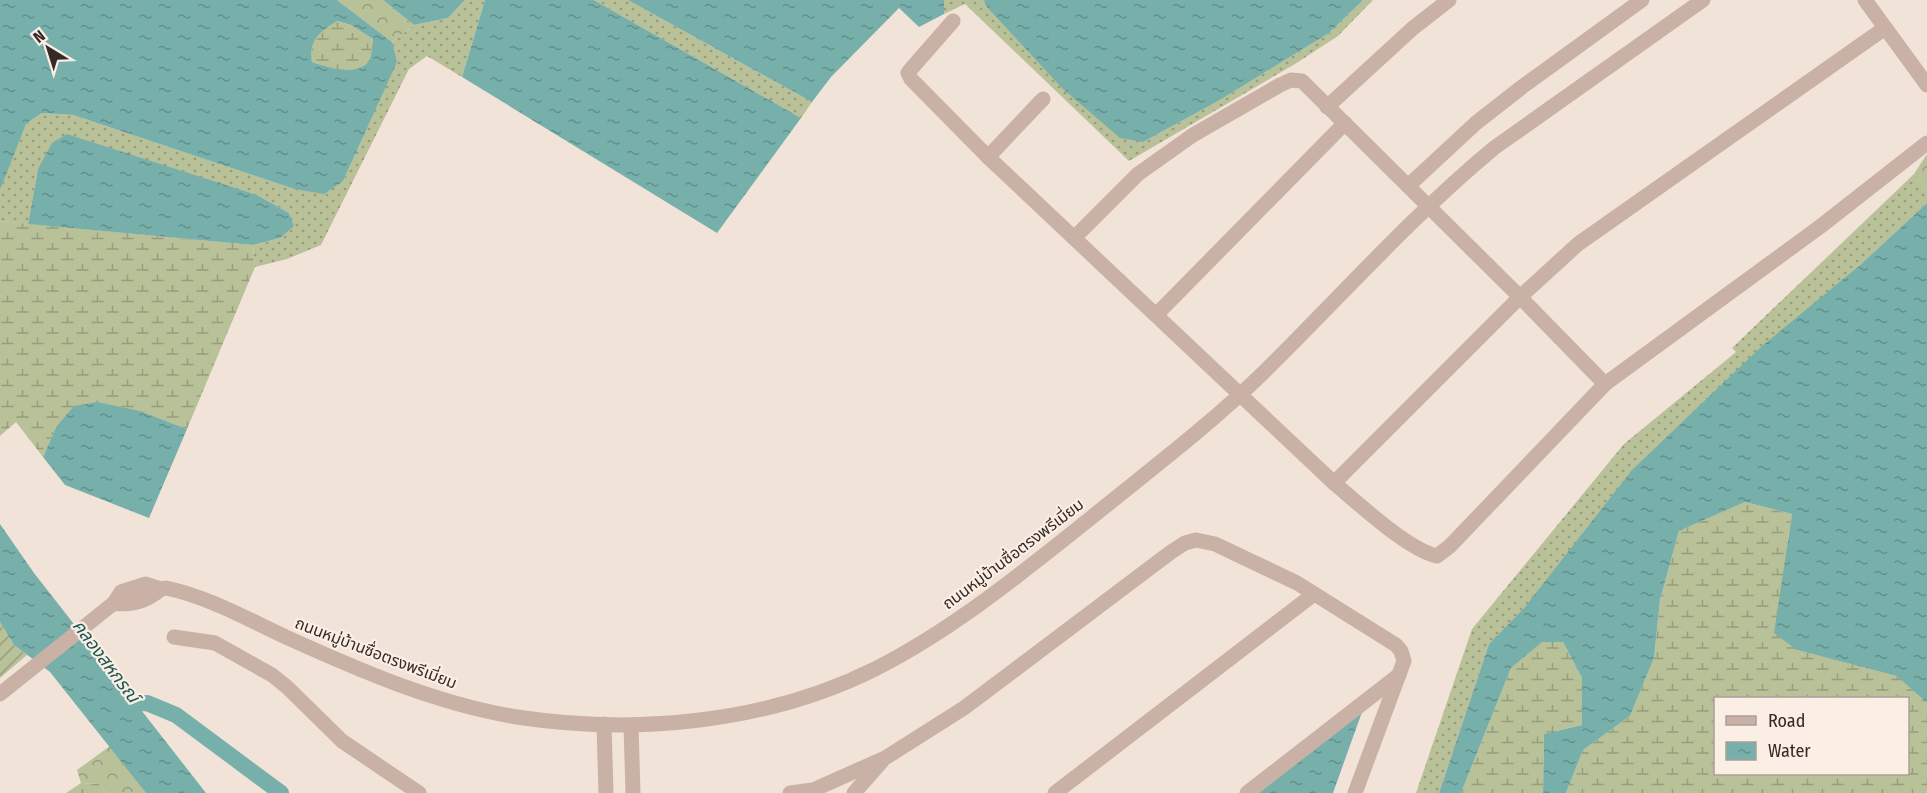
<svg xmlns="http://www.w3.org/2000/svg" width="1927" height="793" viewBox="0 0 1927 793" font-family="'Fira Sans Condensed','Noto Sans Thai',sans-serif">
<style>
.grass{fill:url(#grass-dots)}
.forest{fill:url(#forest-crowns)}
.wetland{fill:url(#wetland-marsh);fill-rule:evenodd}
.garden{fill:url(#garden-furrows)}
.water{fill:url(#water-ripples);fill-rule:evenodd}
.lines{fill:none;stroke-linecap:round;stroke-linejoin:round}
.canal{stroke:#77b0ab;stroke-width:16}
.street{stroke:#cab1a5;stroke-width:15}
.labels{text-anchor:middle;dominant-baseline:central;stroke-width:4.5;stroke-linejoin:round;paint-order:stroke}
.street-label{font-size:16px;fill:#362926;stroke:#faeee5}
.water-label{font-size:18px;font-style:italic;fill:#1b5854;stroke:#faeee5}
</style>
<defs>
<pattern id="grass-dots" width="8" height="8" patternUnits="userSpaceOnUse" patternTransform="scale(1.5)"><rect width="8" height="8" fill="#b9c199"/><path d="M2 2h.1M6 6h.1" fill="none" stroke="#979d7d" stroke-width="1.8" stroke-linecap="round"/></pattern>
<pattern id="forest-crowns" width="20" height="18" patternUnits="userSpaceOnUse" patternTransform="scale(1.5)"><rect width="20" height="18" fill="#b9c199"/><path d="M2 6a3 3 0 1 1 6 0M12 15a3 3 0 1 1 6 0" fill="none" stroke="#979d7d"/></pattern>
<pattern id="wetland-marsh" width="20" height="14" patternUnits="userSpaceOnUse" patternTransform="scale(1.5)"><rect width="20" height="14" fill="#b9c199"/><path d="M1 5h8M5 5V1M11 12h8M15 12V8" fill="none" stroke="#979d7d"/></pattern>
<pattern id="garden-furrows" width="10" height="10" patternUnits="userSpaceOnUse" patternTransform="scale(1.5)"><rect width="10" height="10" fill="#b9c199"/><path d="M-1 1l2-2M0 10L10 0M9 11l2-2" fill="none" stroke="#979d7d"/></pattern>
<pattern id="water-ripples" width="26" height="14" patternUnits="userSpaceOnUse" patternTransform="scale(1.5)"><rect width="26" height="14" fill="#77b0ab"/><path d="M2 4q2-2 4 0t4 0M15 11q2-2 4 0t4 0" fill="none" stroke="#628f8b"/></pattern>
</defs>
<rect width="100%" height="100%" fill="#f2e3d9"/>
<g class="grass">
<path d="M 465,0 L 485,0 L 462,77 L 427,56 L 409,69 L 321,245 L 287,259 L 255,267 L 253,245 L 280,238 L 293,226 L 289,213 L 257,195 L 38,169 L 28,224 L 0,221 L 0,190 L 12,156 L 26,124 L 42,113 L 73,115 L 294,189 L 343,181 L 396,62 L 392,42 L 414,25 L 448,18 Z"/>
<path d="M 594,0 L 628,0 L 812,102 L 801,118 Z"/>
<path d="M 944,0 L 984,0 L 985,5 L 1143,142 L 1220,100 L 1329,33 L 1363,0 L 1373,0 L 1338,36 L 1295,64 L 1129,161 L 965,4 L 944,14 Z"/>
<path d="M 1914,174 L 1927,190 L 1927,203 L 1859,266 L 1489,644 L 1439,793 L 1416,793 L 1472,629 L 1624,444 L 1736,352 L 1732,348 Z"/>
</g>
<g class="forest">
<path d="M 337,0 L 383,0 L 414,25 L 392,42 Z"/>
<path d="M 1927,154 L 1927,190 L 1914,174 Z"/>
<path d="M 110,746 L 146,793 L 107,793 L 99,784 L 81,783 L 77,770 Z"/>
</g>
<g class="wetland">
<path d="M 336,21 L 351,25 L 373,39 C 372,44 372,53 370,58 C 361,80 328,67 312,62 C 309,39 319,33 336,21 Z"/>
<path d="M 0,221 L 253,245 L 255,267 L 187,429 L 140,411 L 56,427 L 43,457 L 16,422 L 0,436 Z"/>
<path d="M 1745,502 L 1792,514 L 1787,546 L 1797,650 L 1898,676 L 1927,703 L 1927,793 L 1566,793 L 1583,750 L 1630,716 L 1654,658 L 1660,600 L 1679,531 ZM 1716,698 L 1908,698 L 1908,774 L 1716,774 Z"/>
<path d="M 1541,642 L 1563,642 L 1582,678 L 1582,725 L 1544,734 L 1543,793 L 1461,793 L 1511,668 Z"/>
<path d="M 81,783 L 99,784 L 107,793 L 66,793 Z"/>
</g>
<path class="garden" d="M 0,622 L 14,645 L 27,655 L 0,678 Z"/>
<g class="water">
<path d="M 0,0 L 337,0 L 392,42 L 397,62 L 343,181 L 324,194 L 294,189 L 73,115 L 42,113 L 26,124 L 0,190 ZM 337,21 L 351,25 L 373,39 C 372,44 372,53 370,58 C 361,79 328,67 312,62 C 309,39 320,32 337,21 Z"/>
<path d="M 383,0 L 465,0 L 448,18 L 414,25 Z"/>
<path d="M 485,0 L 594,0 L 801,118 L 717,233 L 462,77 Z"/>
<path d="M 628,0 L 944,0 L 944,14 L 919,27 L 899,8 L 831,77 L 812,102 Z"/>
<path d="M 984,0 L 1363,0 L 1329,33 L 1220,100 L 1143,142 L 1120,138 L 1063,89 L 985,5 Z"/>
<path d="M 67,134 L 257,195 L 289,213 L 294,226 L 280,238 L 253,245 L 28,224 L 38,169 L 52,143 Z"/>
<path d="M 1927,203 L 1927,703 L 1897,676 L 1797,650 L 1774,633 L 1792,514 L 1745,502 L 1679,531 L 1660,600 L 1654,658 L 1630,716 L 1583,750 L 1566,793 L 1543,793 L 1544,734 L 1582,725 L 1582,678 L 1563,642 L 1542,642 L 1511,668 L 1461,793 L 1439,793 L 1489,644 L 1525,607 L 1632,470 L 1762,346 L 1859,266 Z"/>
<path d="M 97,402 L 140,411 L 187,429 L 149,518 L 65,485 L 43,457 L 56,427 L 74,406 Z"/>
<path d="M 0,524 L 34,573 L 206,793 L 146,793 L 50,672 L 14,645 L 0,622 Z"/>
<path d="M 1362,712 L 1333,793 L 1251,793 Z"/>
</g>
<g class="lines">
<path class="canal" d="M 115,704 L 147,703 L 176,715 L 281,793"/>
<g class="street">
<path d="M 1865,0 L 1927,85"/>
<path d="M 953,21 L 911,69 L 908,73 L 911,79 L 988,157 L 1334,483 C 1359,504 1407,549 1437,556 L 1450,546 L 1605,384 L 1821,226 L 1927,143"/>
<path d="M 1327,107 L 1413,28 L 1449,0"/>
<path d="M 988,157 L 1043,99"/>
<path d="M 1408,186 L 1476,123 L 1522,87 L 1642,0"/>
<path d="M 1074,238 L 1138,174 L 1193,135 L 1280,85 L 1291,80 L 1302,81 L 1520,297 L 1605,384"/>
<path d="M 1156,315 L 1345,123"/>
<path d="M 1334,483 L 1520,297 L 1578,244 L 1885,28"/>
<path d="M 114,603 C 132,606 148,600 161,589"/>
<path d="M 174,637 L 215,643 L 272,675 L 287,687 L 342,741 L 419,793"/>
<path d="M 0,694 L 114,603 L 121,592 L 146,584 L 161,589 L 166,588 C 209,597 249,620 288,638 C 361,671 437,704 517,717 C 635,735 767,723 875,669 C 954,629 1023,572 1092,517 C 1150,470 1211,424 1265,371 C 1341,296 1412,216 1494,148 L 1703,0"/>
<path d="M 604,724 L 606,793"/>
<path d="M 631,726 L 633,793"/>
<path d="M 790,793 L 813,790 L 885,758 L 964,708 L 1171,552 L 1185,543 L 1196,540 L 1215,544 L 1297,583 L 1396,645 L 1401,651 L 1404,661 L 1355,793"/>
<path d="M 854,793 L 882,761"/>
<path d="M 1055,793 L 1314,594"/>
<path d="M 1247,793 L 1399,675"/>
</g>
</g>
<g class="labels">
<g class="street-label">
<text transform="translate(1013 554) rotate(-37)">ถนนหมู่บ้านซื่อตรงพรีเมี่ยม</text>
<text transform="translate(376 653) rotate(21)">ถนนหมู่บ้านซื่อตรงพรีเมี่ยม</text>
</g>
<g class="water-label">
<text transform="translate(106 661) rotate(53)">คลองสหกรณ์</text>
</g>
</g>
<rect x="1714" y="697" width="195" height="78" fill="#faeee5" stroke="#ac9f99" stroke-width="1.5"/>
<rect x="1726" y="716" width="30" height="9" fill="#cab1a5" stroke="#ac9f99" stroke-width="1.5"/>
<text x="1768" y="727" font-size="18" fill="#362926">Road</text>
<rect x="1726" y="742" width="30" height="18" fill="url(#water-ripples)" stroke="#ac9f99" stroke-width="1.5"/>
<text x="1768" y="757" font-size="18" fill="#362926">Water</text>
<g transform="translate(48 48) rotate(322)" stroke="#faeee5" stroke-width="4.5" paint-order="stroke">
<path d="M0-4.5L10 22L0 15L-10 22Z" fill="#362926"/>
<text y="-9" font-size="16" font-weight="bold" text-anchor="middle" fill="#362926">N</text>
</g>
</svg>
